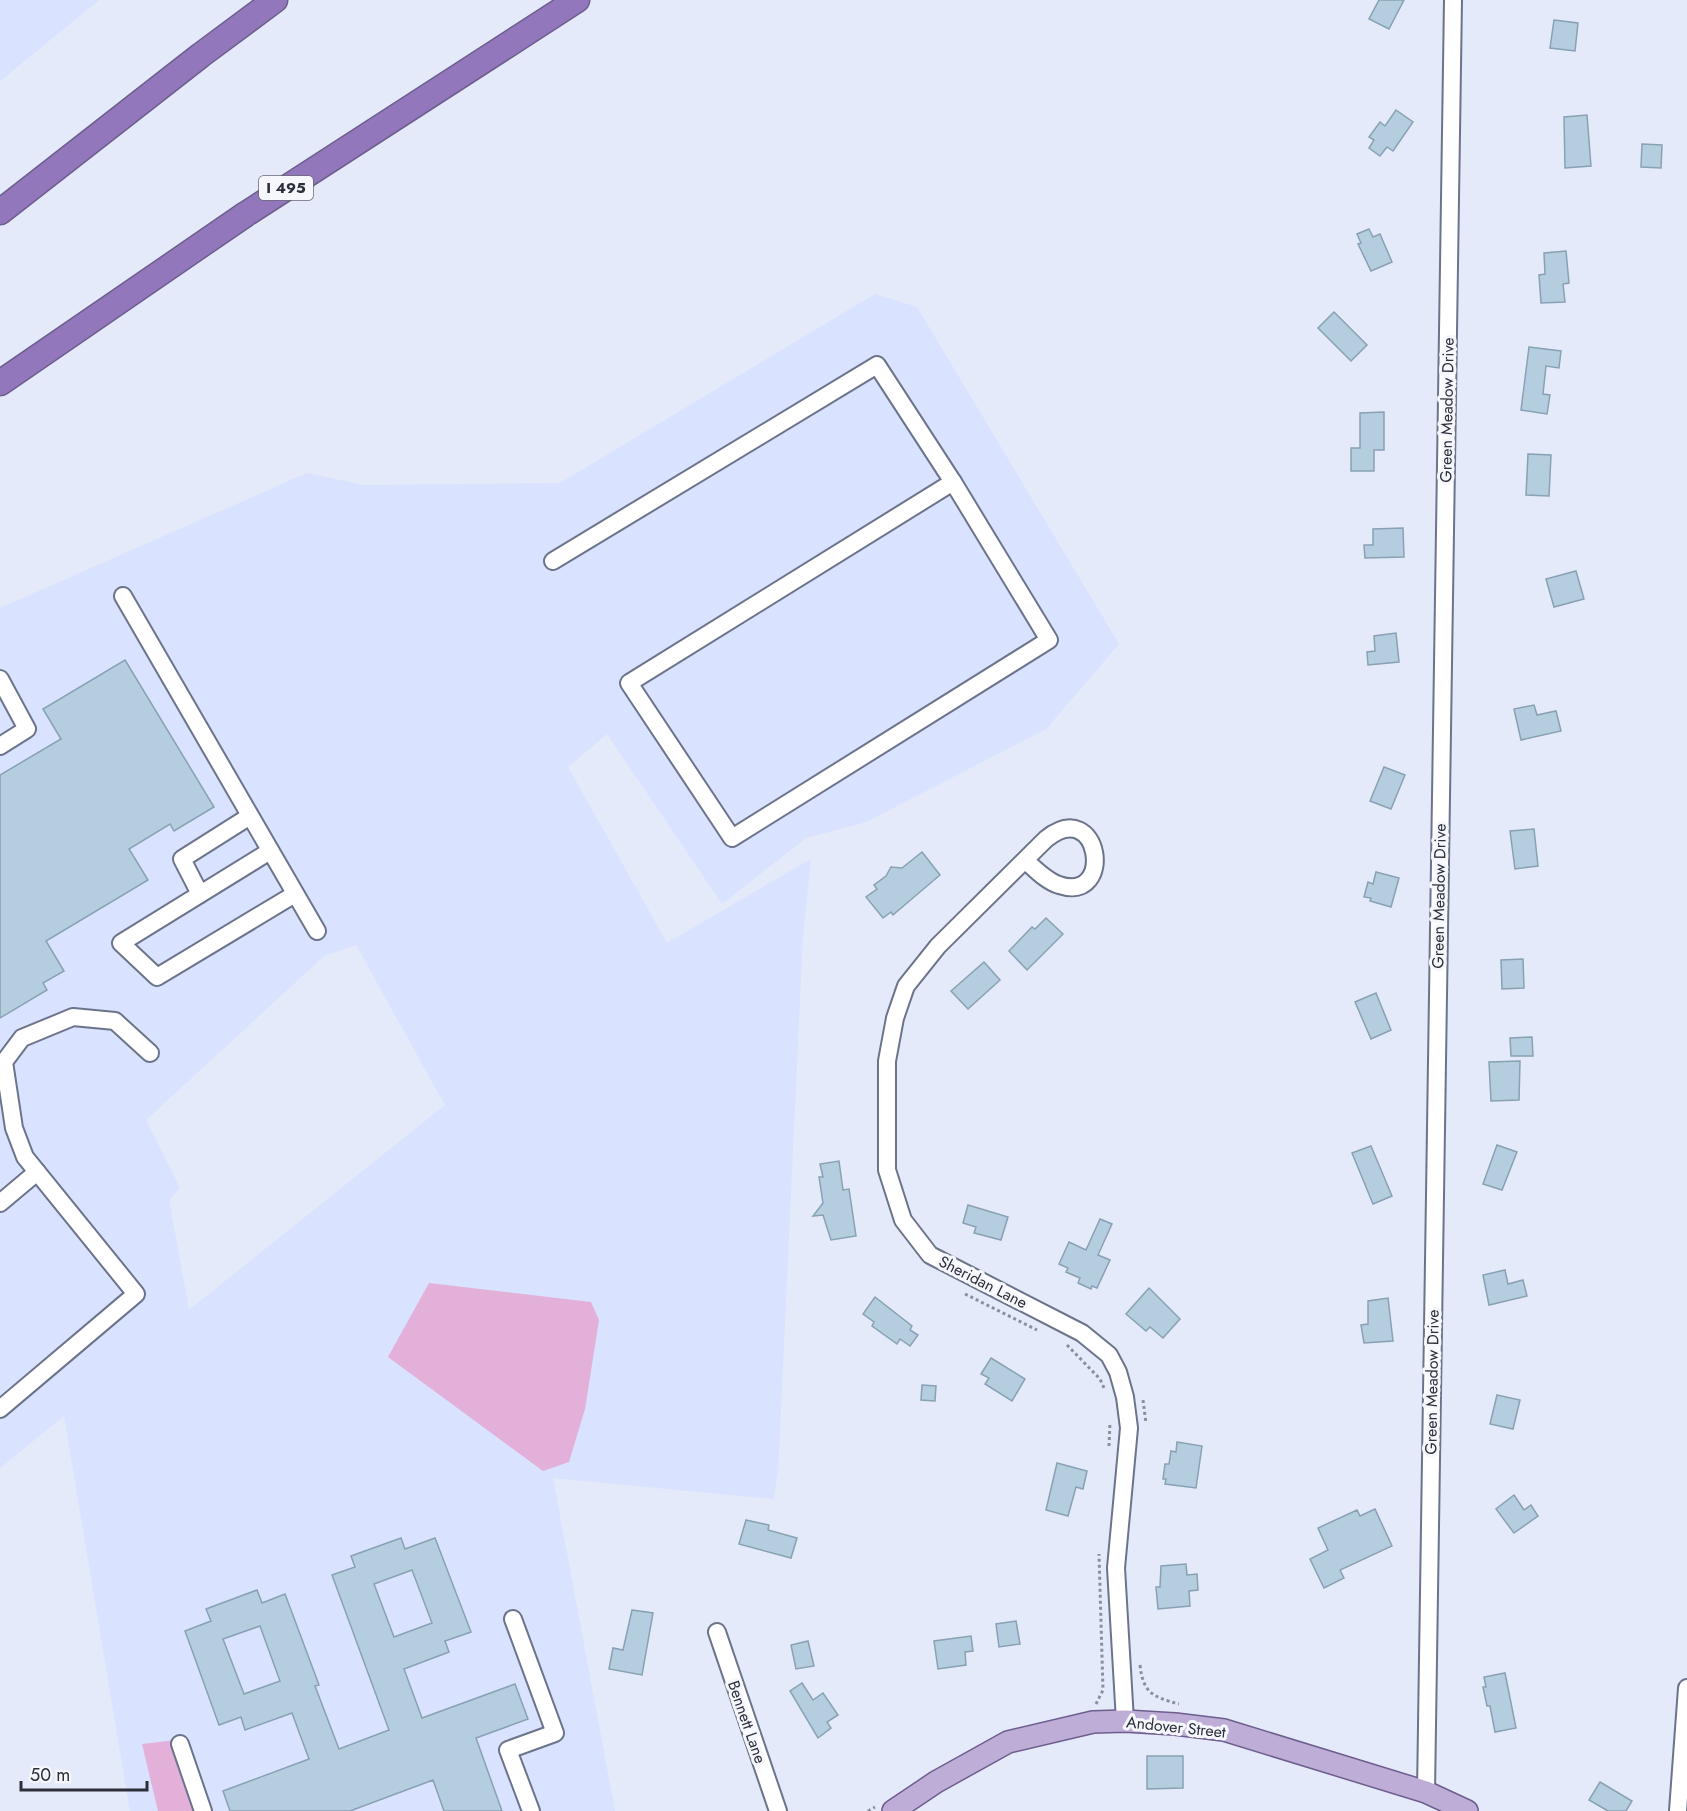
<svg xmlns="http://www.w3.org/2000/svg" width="1687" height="1811" viewBox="0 0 1687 1811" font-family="Jost,sans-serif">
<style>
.built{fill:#d9e2fe;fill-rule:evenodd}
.green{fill:#e2b0d9}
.building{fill:#b4cee0;stroke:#88a1b3;stroke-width:1.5;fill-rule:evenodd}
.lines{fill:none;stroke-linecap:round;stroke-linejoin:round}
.minor-casing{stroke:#6b748b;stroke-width:20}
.major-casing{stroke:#6e5e8e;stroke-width:24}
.highway-casing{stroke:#6e5e8e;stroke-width:27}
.path{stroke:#8a8f9c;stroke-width:3;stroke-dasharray:3 3;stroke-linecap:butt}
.minor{stroke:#fff;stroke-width:16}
.major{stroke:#beadd7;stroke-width:21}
.highway{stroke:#9277bc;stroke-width:24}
.labels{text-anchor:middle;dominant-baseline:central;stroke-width:6;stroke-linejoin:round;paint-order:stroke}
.shield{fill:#f5f7fd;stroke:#686b74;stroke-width:1.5}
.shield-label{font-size:15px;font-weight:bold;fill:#2c2f39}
.street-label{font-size:16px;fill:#2c2f39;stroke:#f5f7fd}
</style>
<rect width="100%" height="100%" fill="#e4eafa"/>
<g class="built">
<path d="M 0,0 L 99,0 L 0,81 Z"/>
<path d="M 875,294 L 917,307 L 1119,644 L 1046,729 L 866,822 L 806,838 L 722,904 L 607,734 L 568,767 L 667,943 L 811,859 L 803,934 L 778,1473 L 773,1499 L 553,1478 L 615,1811 L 130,1811 L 64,1416 L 0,1468 L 0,608 L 307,473 L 364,485 L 560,483 ZM 356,945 L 445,1105 L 189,1310 L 169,1200 L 180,1188 L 146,1120 L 324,956 Z"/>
</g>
<g class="green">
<path d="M 429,1283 L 591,1302 L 599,1320 L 585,1409 L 569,1462 L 543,1471 L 388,1357 Z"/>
<path d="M 176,1740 L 195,1811 L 158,1811 L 142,1744 Z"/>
</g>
<g class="building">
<path d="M 1379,0 L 1404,0 L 1389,29 L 1369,19 Z"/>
<path d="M 1554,20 L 1578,23 L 1575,51 L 1550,48 Z"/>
<path d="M 1396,110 L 1413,122 L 1393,151 L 1387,147 L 1380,156 L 1369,148 L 1374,140 L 1369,137 L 1380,122 L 1385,126 Z"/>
<path d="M 1587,115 L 1591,166 L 1565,168 L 1564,117 Z"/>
<path d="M 1642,144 L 1662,145 L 1661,168 L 1641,167 Z"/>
<path d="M 1369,229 L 1373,237 L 1380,234 L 1392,262 L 1371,271 L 1358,244 L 1361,243 L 1357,234 Z"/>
<path d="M 1566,251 L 1569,283 L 1563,284 L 1565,302 L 1541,303 L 1539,275 L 1545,274 L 1544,253 Z"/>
<path d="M 1334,312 L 1367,345 L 1351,361 L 1318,328 Z"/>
<path d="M 1529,347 L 1561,351 L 1559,368 L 1546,366 L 1543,394 L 1550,395 L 1547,414 L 1521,410 Z"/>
<path d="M 1384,412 L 1384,450 L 1374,450 L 1374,471 L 1351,471 L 1351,448 L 1360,448 L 1360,413 Z"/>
<path d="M 1528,454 L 1551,455 L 1549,496 L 1526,495 Z"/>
<path d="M 1403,528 L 1404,557 L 1365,558 L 1364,545 L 1373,545 L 1373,529 Z"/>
<path d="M 1576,571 L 1584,599 L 1554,607 L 1546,579 Z"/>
<path d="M 1396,633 L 1399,662 L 1368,665 L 1367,652 L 1375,651 L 1374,636 Z"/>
<path d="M 125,660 L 214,807 L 174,831 L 170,824 L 129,849 L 148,880 L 46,941 L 64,971 L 43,983 L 47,990 L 0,1018 L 0,775 L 61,739 L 43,709 Z"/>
<path d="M 1534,705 L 1537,715 L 1556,711 L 1561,731 L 1521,740 L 1514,709 Z"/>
<path d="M 1384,767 L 1405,775 L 1391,809 L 1370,801 Z"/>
<path d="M 1534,829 L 1538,866 L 1515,869 L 1510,831 Z"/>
<path d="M 922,852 L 940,875 L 893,915 L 891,912 L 883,918 L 866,897 L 877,889 L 874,885 L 886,876 L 891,867 L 902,868 Z"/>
<path d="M 1376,872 L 1399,878 L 1391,907 L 1370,901 L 1371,898 L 1364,897 L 1368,882 L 1373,884 Z"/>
<path d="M 1046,918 L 1063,934 L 1027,970 L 1009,951 L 1032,927 L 1035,929 Z"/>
<path d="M 1523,959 L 1524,988 L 1502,989 L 1501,960 Z"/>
<path d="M 984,962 L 1000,980 L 968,1009 L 951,991 Z"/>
<path d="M 1376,993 L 1391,1030 L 1371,1039 L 1355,1002 Z"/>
<path d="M 1532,1037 L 1533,1056 L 1511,1056 L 1510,1038 Z"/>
<path d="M 1520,1061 L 1519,1100 L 1491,1101 L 1489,1062 Z"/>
<path d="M 1497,1145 L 1517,1152 L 1502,1190 L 1483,1184 Z"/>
<path d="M 1371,1146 L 1392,1196 L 1373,1204 L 1352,1153 Z"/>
<path d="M 839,1161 L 843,1190 L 849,1189 L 856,1236 L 831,1240 L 823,1215 L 813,1216 L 823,1203 L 819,1177 L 823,1177 L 820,1164 Z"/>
<path d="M 968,1205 L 1008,1217 L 1001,1240 L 974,1233 L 976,1227 L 963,1223 Z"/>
<path d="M 1100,1219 L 1112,1224 L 1098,1255 L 1110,1260 L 1097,1288 L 1092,1286 L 1091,1289 L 1078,1283 L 1080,1278 L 1066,1272 L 1068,1268 L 1059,1264 L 1069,1242 L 1086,1250 Z"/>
<path d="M 1505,1270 L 1508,1284 L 1523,1280 L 1527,1296 L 1489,1305 L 1483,1275 Z"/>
<path d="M 1149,1288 L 1180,1319 L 1163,1338 L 1150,1327 L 1146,1331 L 1126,1314 Z"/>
<path d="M 875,1297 L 912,1326 L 910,1330 L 918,1335 L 910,1346 L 900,1339 L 897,1344 L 872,1326 L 874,1322 L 863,1314 Z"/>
<path d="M 1388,1298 L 1393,1341 L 1364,1343 L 1361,1325 L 1368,1324 L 1368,1301 Z"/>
<path d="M 991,1358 L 1025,1379 L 1012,1401 L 985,1384 L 989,1378 L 981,1374 Z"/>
<path d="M 922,1385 L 936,1386 L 935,1401 L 921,1400 Z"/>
<path d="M 1497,1395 L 1520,1400 L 1513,1429 L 1490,1424 Z"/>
<path d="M 1177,1442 L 1202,1446 L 1196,1488 L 1165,1484 L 1166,1479 L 1163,1479 L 1165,1464 L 1169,1464 L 1171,1451 L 1176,1452 Z"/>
<path d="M 1057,1463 L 1087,1471 L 1083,1489 L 1076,1487 L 1068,1516 L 1046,1510 Z"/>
<path d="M 1514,1495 L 1524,1510 L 1531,1505 L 1538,1516 L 1514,1533 L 1496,1509 Z"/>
<path d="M 1375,1509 L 1392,1546 L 1340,1570 L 1344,1578 L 1324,1588 L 1310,1559 L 1328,1550 L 1318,1528 L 1357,1510 L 1360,1516 Z"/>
<path d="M 746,1520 L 769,1525 L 768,1530 L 797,1538 L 791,1558 L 739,1544 Z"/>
<path d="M 401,1538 L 405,1549 L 435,1538 L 471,1632 L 445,1641 L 449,1652 L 404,1669 L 422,1718 L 515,1684 L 528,1719 L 476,1738 L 502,1811 L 444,1811 L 433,1780 L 350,1811 L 230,1811 L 223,1791 L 309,1759 L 292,1713 L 245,1730 L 241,1717 L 219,1725 L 185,1631 L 211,1621 L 206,1609 L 257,1590 L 262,1603 L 285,1594 L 319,1685 L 315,1686 L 339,1749 L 389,1730 L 332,1575 L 355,1567 L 351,1556 ZM 412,1570 L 432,1623 L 394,1637 L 374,1584 ZM 260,1626 L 280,1681 L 244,1694 L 223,1639 Z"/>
<path d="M 1186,1564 L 1187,1575 L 1197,1574 L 1198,1590 L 1189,1591 L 1190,1606 L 1158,1609 L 1156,1587 L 1160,1587 L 1161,1566 Z"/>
<path d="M 632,1610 L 653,1613 L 642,1675 L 609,1669 L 613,1648 L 623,1650 Z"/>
<path d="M 1016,1621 L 1020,1644 L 999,1647 L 996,1624 Z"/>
<path d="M 971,1636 L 973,1651 L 965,1652 L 966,1665 L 938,1669 L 934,1641 Z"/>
<path d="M 808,1641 L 814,1666 L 796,1669 L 791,1645 Z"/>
<path d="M 1505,1673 L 1516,1728 L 1495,1732 L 1490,1706 L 1487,1706 L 1483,1687 L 1486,1687 L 1484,1677 Z"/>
<path d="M 802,1683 L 813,1700 L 823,1693 L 838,1715 L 827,1722 L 831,1728 L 818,1738 L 790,1691 Z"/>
<path d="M 1147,1756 L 1183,1756 L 1183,1788 L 1147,1789 Z"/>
<path d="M 1600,1782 L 1632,1801 L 1626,1811 L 1608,1811 L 1589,1800 Z"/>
</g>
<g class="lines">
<defs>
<g id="minor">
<path d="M 953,482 L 1049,640 L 732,838 L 629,683 Z"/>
<path d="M 553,561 L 877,365 L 953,482"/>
<path d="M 123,596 L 317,931"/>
<path d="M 0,679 L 27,729 L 0,746"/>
<path d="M 270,851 L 121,943 L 157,977 L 295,894"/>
<path d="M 1025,860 C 1035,869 1046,881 1059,885 C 1116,904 1100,795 1046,839 L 938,946 L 906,986 L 895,1018 L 887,1061 L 887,1170 L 903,1220 L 930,1255 L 1082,1333 L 1109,1355 L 1118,1372 L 1125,1397 L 1129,1428 L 1116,1568 L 1125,1721"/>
<path d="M 200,894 L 182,859 L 250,816"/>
<path d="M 0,1203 L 37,1172"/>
<path d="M 0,1409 L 136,1294 L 25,1157 L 14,1128 L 4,1062 L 22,1038 L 73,1017 L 115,1021 L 150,1053"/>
<path d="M 513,1619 L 555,1733 L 508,1750 L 531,1811"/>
<path d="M 717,1632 L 778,1811"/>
<path d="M 180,1744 L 203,1811"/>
<path d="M 1426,1792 L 1453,0"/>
<path d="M 1678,1811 L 1687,1688"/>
</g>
<path id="major" d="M 893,1811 L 936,1782 L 1008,1742 L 1093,1722 L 1125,1721 L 1175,1724 L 1224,1730 L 1426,1792 L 1467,1811"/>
<g id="highway">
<path d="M 0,212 L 201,55 L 275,0"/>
<path d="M 0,383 L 246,214 L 577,0"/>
</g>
</defs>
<use href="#minor" class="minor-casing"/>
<use href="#major" class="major-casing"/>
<use href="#highway" class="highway-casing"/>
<g class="path">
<path d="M 965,1294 L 1037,1330"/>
<path d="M 1067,1345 L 1100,1379 L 1105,1390"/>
<path d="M 1143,1400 L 1146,1423"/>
<path d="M 1109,1446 L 1110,1422"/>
<path d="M 1140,1665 C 1143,1693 1153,1697 1179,1704"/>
<path d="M 1096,1704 L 1103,1690 L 1099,1554"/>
<path d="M 868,1811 L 875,1807"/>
</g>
<use href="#minor" class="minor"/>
<use href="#major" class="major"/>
<use href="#highway" class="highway"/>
</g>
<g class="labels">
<rect class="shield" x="259" y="176" width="54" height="24" rx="4.5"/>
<g class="shield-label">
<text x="286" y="188">I 495</text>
</g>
<g class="street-label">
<text transform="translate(1447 410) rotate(-89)">Green Meadow Drive</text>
<text transform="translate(1439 896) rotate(-89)">Green Meadow Drive</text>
<text transform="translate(983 1282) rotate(27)">Sheridan Lane</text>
<text transform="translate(1432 1382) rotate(-89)">Green Meadow Drive</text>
<text transform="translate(747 1722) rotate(71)">Bennett Lane</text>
<text transform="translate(1176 1727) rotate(6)">Andover Street</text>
</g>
</g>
<path d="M21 1781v9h126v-9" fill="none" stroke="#2c2f39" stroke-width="3"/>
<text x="30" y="1781" font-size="18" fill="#2c2f39" stroke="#f5f7fd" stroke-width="4.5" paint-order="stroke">50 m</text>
</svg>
